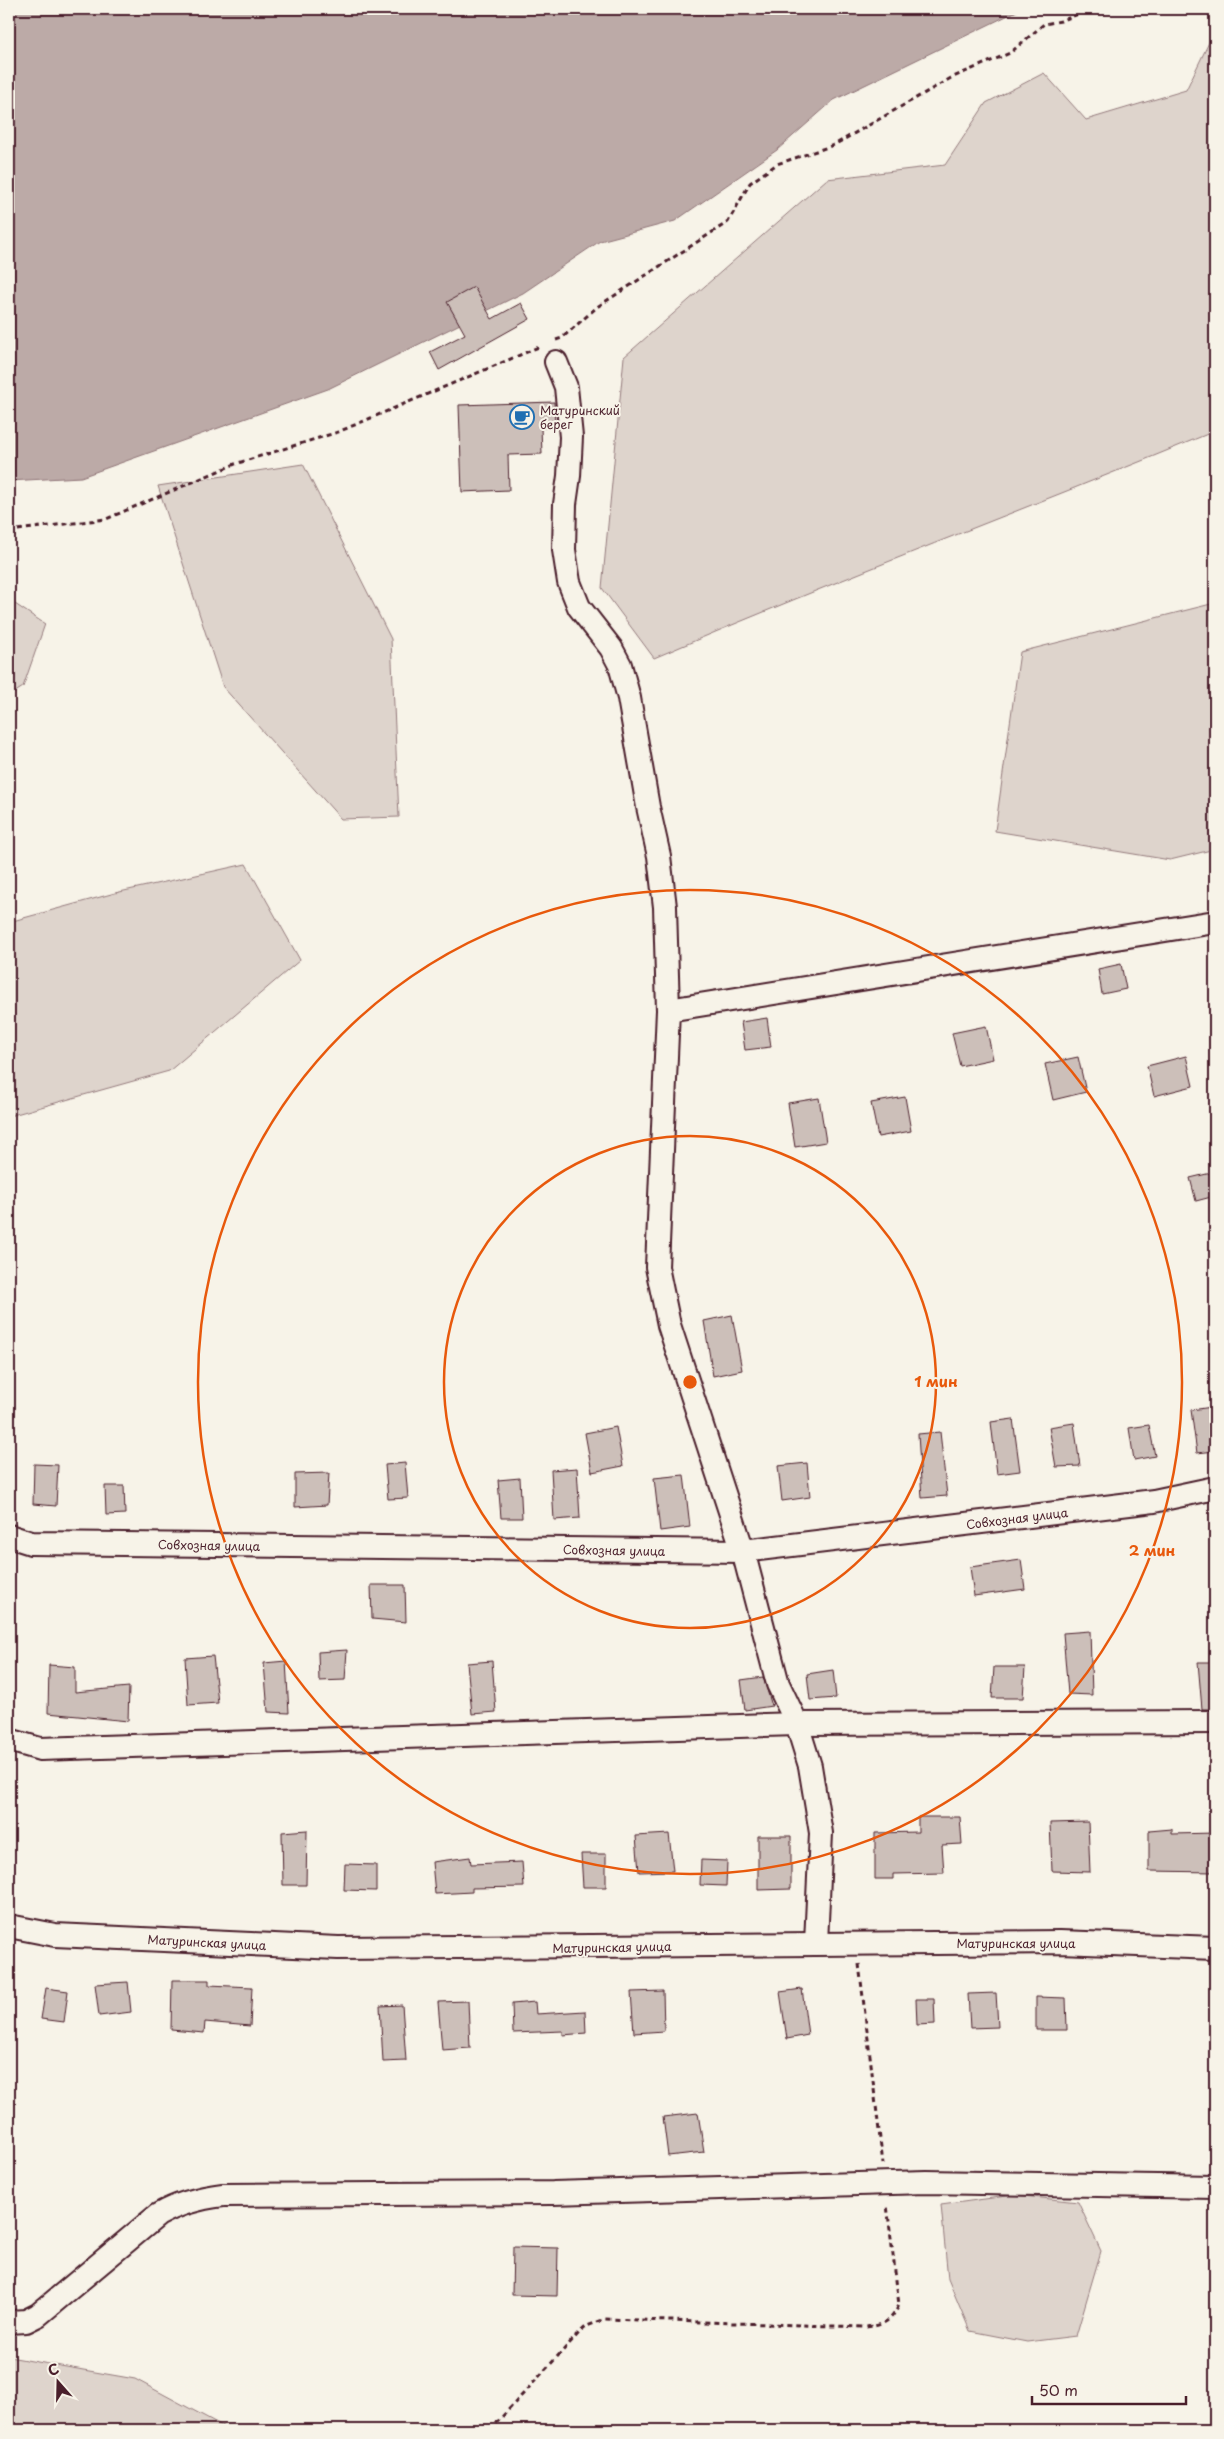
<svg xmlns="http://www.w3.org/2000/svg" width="1224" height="2439" viewBox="0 0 1224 2439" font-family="'Playpen Sans',sans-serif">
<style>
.green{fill:#ded4cc;stroke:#947a7c}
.water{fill:#bcaaa7;stroke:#8e7275}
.building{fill:#ccbfb9;stroke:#4a1f2b}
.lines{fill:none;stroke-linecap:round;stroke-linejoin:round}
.minor-casing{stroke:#4a1f2b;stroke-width:26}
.path{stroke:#4a1f2b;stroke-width:3;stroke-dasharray:5 4;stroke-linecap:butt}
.minor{stroke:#f7f3e8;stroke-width:22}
.ring{fill:none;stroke:#e8590c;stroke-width:2.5}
.labels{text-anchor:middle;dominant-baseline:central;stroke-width:4;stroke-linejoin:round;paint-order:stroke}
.poi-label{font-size:12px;fill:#4a1f2b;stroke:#f7f3e8;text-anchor:start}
.street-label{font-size:12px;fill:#4a1f2b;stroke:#f7f3e8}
.centre{fill:#e8590c;stroke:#f7f3e8;stroke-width:2.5}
.ring-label{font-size:15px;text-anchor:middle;font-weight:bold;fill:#e8590c;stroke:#f7f3e8;stroke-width:4;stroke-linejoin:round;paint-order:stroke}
</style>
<rect width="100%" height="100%" fill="#f7f3e8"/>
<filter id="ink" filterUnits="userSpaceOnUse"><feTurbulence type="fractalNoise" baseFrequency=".02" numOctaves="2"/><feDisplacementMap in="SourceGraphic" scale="10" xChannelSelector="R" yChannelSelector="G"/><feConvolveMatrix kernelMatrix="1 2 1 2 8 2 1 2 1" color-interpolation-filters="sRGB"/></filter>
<g filter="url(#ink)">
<g class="green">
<path d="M 1215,30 L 1215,431 C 1029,508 840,578 654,658 L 602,588 L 624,357 L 827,179 L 945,165 L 986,103 L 1044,73 L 1086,120 L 1186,90 Z"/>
<path d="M 303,464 L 391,639 L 399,817 L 341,819 L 223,687 L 158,486 Z"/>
<path d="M 9,600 L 45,624 L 23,687 L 9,696 Z"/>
<path d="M 1215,603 L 1215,849 L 1170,860 L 995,831 L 1020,652 Z"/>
<path d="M 246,864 L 300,960 L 169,1071 L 9,1116 L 9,922 L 115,893 Z"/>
<path d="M 1014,2195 L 1078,2202 L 1101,2251 L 1076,2336 L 1027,2342 L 970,2331 L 948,2279 L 941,2205 Z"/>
<path d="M 9,2357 L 135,2379 L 230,2430 L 9,2430 Z"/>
</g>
<path class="water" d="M 9,9 L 1021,9 L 834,100 L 777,150 L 675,221 L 600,241 L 523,293 L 328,389 L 81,477 L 9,481 Z"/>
<g class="building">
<path d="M 474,287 L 492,319 L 521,303 L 530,319 L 439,370 L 430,352 L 465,334 L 447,302 Z"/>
<path d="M 554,402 L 555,427 L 541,428 L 542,454 L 508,455 L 509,490 L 462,492 L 459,405 Z"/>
<path d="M 1121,964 L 1126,989 L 1102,994 L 1098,969 Z"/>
<path d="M 767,1018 L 771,1047 L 745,1050 L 741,1022 Z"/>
<path d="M 986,1026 L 993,1059 L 960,1066 L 952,1033 Z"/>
<path d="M 1186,1056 L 1193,1086 L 1154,1096 L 1147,1066 Z"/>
<path d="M 1078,1057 L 1086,1092 L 1053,1100 L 1045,1064 Z"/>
<path d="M 905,1097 L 911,1131 L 878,1137 L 871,1103 Z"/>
<path d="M 819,1098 L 826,1142 L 795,1147 L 788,1103 Z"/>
<path d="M 1215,1172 L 1215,1196 L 1196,1201 L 1190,1178 Z"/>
<path d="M 732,1315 L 742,1370 L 713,1376 L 704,1321 Z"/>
<path d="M 1212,1407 L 1215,1427 L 1215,1451 L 1197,1453 L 1191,1410 Z"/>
<path d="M 1013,1419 L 1020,1471 L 997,1474 L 991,1422 Z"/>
<path d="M 1074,1423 L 1080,1466 L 1056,1467 L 1049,1427 Z"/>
<path d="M 1149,1425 L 1155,1456 L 1134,1460 L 1129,1428 Z"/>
<path d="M 616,1427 L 623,1466 L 592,1472 L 585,1433 Z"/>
<path d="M 940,1432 L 947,1496 L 922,1498 L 918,1434 Z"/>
<path d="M 405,1463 L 408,1498 L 388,1499 L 385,1465 Z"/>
<path d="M 807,1463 L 810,1497 L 782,1501 L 778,1466 Z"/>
<path d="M 34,1464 L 58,1465 L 56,1506 L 33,1504 Z"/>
<path d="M 577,1468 L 580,1518 L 554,1520 L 551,1470 Z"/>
<path d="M 329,1473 L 327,1505 L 295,1507 L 295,1474 Z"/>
<path d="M 684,1475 L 690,1527 L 660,1531 L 654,1478 Z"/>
<path d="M 520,1478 L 522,1518 L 501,1518 L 498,1480 Z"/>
<path d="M 105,1486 L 124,1486 L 125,1514 L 106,1515 Z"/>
<path d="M 1021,1560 L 1025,1589 L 974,1596 L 970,1567 Z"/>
<path d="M 371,1585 L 405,1585 L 406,1622 L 372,1619 Z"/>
<path d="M 1090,1631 L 1092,1695 L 1068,1694 L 1063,1633 Z"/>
<path d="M 347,1650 L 345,1680 L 319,1681 L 318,1652 Z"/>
<path d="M 213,1656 L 218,1703 L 188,1705 L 185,1658 Z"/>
<path d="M 286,1661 L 289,1713 L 268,1712 L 264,1663 Z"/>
<path d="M 492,1661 L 496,1712 L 472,1714 L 467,1663 Z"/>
<path d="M 1198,1662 L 1215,1662 L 1215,1709 L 1202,1709 Z"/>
<path d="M 49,1665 L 75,1667 L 75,1692 L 129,1687 L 128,1721 L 48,1713 Z"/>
<path d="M 994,1667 L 1025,1667 L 1023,1698 L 992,1698 Z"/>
<path d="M 833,1670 L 836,1698 L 810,1700 L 807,1674 Z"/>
<path d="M 763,1677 L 772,1706 L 745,1710 L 741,1680 Z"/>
<path d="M 918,1817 L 960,1817 L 962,1844 L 942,1845 L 944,1873 L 893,1874 L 893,1879 L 875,1879 L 875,1833 L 918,1832 Z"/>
<path d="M 1088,1822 L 1090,1872 L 1052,1871 L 1050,1823 Z"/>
<path d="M 1172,1829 L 1172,1834 L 1215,1833 L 1215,1872 L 1149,1871 L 1149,1831 Z"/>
<path d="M 307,1830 L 306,1885 L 283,1885 L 282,1832 Z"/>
<path d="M 669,1834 L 673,1871 L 639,1872 L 636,1836 Z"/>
<path d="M 758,1836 L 791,1836 L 791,1889 L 758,1890 Z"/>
<path d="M 581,1854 L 606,1854 L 606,1887 L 583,1887 Z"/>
<path d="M 470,1857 L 471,1864 L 522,1862 L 524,1887 L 472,1888 L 472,1892 L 435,1894 L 432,1862 Z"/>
<path d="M 701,1860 L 727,1861 L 726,1886 L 700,1885 Z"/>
<path d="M 345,1864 L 376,1865 L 376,1891 L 344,1890 Z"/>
<path d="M 172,1980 L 209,1980 L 209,1985 L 252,1987 L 250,2026 L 205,2022 L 204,2033 L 171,2030 Z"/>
<path d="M 128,1982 L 131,2012 L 99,2016 L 95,1984 Z"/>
<path d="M 46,1988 L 68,1991 L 64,2022 L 41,2019 Z"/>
<path d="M 802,1989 L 808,2035 L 787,2039 L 780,1992 Z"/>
<path d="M 663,1991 L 664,2031 L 634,2033 L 631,1992 Z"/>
<path d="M 996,1993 L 998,2027 L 970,2028 L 968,1994 Z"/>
<path d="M 1036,1997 L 1066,1998 L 1067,2030 L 1036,2030 Z"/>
<path d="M 916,1999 L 934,1999 L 935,2024 L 917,2025 Z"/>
<path d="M 468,2001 L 470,2048 L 442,2050 L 438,2002 Z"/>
<path d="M 535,2002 L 536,2014 L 585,2011 L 586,2033 L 563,2035 L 563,2031 L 513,2033 L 512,2004 Z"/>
<path d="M 402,2005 L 406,2061 L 383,2062 L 380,2006 Z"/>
<path d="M 698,2113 L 704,2152 L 668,2156 L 663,2117 Z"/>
<path d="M 513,2247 L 558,2248 L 557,2296 L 512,2295 Z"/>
</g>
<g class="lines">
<defs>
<g id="minor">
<path d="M 556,362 L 566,387 L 571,437 L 569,476 L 565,504 L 564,550 L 569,582 L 579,607 L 611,648 L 620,665 L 629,698 L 648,807 L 659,856 L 665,907 L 668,1010 L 657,1267 L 669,1325 L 743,1551 L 778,1684 L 797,1724 L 810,1766 L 821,1833 L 816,1943"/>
<path d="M 668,1010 L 1215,922"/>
<path d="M 9,1536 L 31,1543 L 743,1551 L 1154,1501 L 1215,1488"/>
<path d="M 9,1740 L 40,1749 L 797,1724 L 1215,1722"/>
<path d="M 9,1926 L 55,1935 L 338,1948 L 1060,1942 L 1215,1948"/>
<path d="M 9,2322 L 26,2321 L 38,2315 L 158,2215 C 179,2203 199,2198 223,2195 L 553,2193 L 926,2182 L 1215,2187"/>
</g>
</defs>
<use href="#minor" class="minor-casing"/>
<g class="path">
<path d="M 556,340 L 562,338 L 597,307 L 728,222 L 750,183 L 777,164 L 834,145 L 951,78 L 1010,53 L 1044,24 L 1061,21 L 1090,9"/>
<path d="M 9,531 L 106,519 L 235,464 L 338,432 L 541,346"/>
<path d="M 859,1964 L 883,2164"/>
<path d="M 490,2430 L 579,2333 L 587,2326 L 605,2319 L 865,2327 C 882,2326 892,2321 899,2305 L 887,2205"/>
</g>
<use href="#minor" class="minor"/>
</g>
</g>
<g class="ring">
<circle cx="690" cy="1382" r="246"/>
<circle cx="690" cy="1382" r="492"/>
</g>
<defs>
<symbol id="cafe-ring" viewBox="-11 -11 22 22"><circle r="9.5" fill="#f7f3e8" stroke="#1f6fb2" stroke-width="1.5"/><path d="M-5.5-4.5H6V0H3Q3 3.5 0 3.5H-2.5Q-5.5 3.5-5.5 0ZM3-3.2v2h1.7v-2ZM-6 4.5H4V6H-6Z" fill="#1f6fb2"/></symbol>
</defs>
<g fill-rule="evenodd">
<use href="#cafe-ring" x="508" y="403" width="28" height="28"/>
</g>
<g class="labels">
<g class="poi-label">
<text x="540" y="410">Матуринский<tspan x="540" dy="14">берег</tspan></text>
</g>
<g class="street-label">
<text transform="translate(1017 1518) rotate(-7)">Совхозная улица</text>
<text transform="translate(209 1545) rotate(1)">Совхозная улица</text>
<text transform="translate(614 1550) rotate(1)">Совхозная улица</text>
<text transform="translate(207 1942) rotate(3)">Матуринская улица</text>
<text x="1016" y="1943">Матуринская улица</text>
<text transform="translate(612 1947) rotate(-1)">Матуринская улица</text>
</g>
</g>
<circle cx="690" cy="1382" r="8" class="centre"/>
<g class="ring-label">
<text x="936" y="1387">1 мин</text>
<text x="1152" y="1556">2 мин</text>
</g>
<rect width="1224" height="2439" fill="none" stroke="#f7f3e8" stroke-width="30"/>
<rect x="15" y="15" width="1194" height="2409" fill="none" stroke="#4a1f2b" stroke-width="2" filter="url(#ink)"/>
<g transform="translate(58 2382) rotate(340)" stroke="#f7f3e8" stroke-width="4" paint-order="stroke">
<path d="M0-4L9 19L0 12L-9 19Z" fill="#4a1f2b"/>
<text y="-8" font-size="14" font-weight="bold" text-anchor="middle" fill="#4a1f2b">С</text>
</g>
<path d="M1032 2396v8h154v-8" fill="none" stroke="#4a1f2b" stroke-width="2.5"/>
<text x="1039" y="2396" font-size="15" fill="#4a1f2b" stroke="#f7f3e8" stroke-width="4" paint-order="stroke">50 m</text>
</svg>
